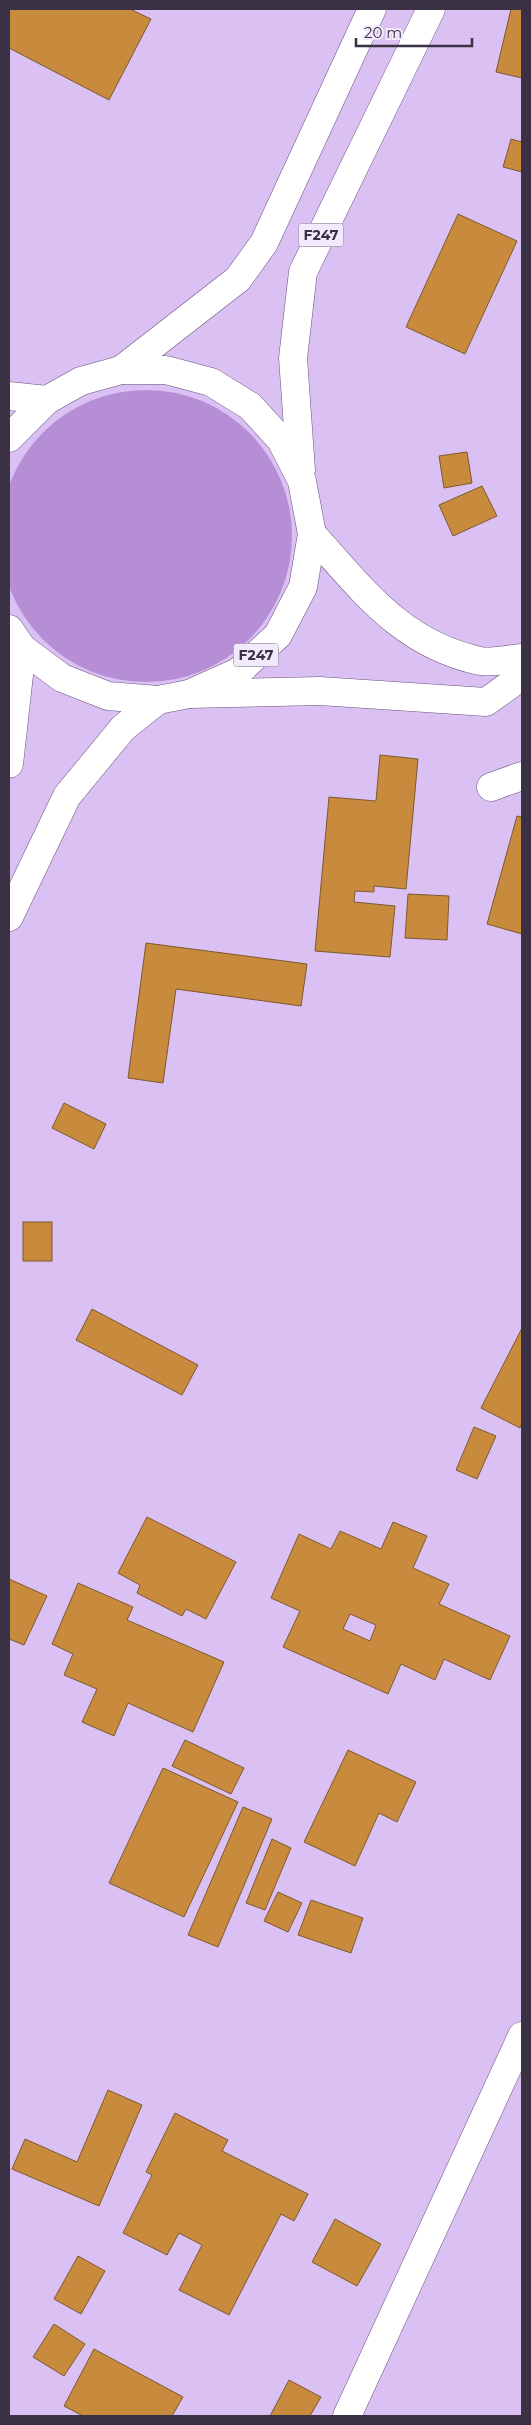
<svg xmlns="http://www.w3.org/2000/svg" width="531" height="2425" viewBox="0 0 531 2425" font-family="Montserrat,sans-serif">
<style>
.green{fill:#b58ed6}
.building{fill:#c88a3c;stroke:#7d5930;fill-rule:evenodd}
.lines{fill:none;stroke-linecap:round;stroke-linejoin:round}
.minor-casing{stroke:#69527d;stroke-width:29}
.major-casing{stroke:#69527d;stroke-width:29}
.minor{stroke:#fff;stroke-width:28}
.major{stroke:#fff;stroke-width:28}
.labels{text-anchor:middle;dominant-baseline:central;stroke-width:4.5;stroke-linejoin:round;paint-order:stroke}
.shield{fill:#f3e9fd;stroke:#72687c;stroke-width:1}
.shield-label{font-size:14px;font-weight:bold;fill:#3b3144}
</style>
<rect width="100%" height="100%" fill="#dbc0f3"/>
<circle class="green" cx="146" cy="536" r="146"/>
<g class="building">
<path d="M 9,9 L 130,9 L 151,19 L 109,100 L 9,48 Z"/>
<path d="M 511,9 L 522,9 L 522,78 L 496,72 Z"/>
<path d="M 511,139 L 522,142 L 522,172 L 503,167 Z"/>
<path d="M 458,214 L 517,241 L 465,354 L 406,327 Z"/>
<path d="M 467,452 L 472,483 L 444,488 L 439,456 Z"/>
<path d="M 482,486 L 497,516 L 453,536 L 439,505 Z"/>
<path d="M 380,755 L 418,759 L 406,889 L 374,886 L 374,892 L 355,891 L 354,902 L 395,906 L 390,957 L 315,951 L 329,797 L 376,801 Z"/>
<path d="M 517,816 L 522,817 L 522,934 L 487,924 Z"/>
<path d="M 408,894 L 449,896 L 447,940 L 405,938 Z"/>
<path d="M 146,943 L 307,964 L 301,1006 L 176,989 L 163,1083 L 128,1078 Z"/>
<path d="M 64,1103 L 106,1124 L 94,1149 L 52,1128 Z"/>
<rect x="23" y="1222" width="29" height="39"/>
<path d="M 92,1309 L 198,1365 L 182,1395 L 76,1340 Z"/>
<path d="M 522,1328 L 522,1423 L 520,1428 L 481,1408 Z"/>
<path d="M 474,1427 L 496,1436 L 477,1479 L 456,1470 Z"/>
<path d="M 147,1517 L 236,1562 L 206,1619 L 186,1609 L 182,1616 L 137,1593 L 140,1585 L 118,1573 Z"/>
<path d="M 393,1522 L 427,1536 L 413,1568 L 449,1584 L 439,1604 L 510,1636 L 490,1680 L 444,1659 L 435,1680 L 401,1664 L 388,1694 L 283,1647 L 300,1611 L 271,1598 L 299,1534 L 331,1549 L 340,1531 L 381,1549 ZM 350,1614 L 376,1625 L 370,1641 L 343,1629 Z"/>
<path d="M 9,1579 L 47,1596 L 24,1645 L 9,1639 Z"/>
<path d="M 78,1583 L 133,1607 L 127,1620 L 224,1662 L 193,1732 L 128,1703 L 114,1736 L 82,1722 L 97,1689 L 64,1675 L 73,1654 L 52,1644 Z"/>
<path d="M 185,1740 L 244,1768 L 231,1794 L 172,1766 Z"/>
<path d="M 348,1750 L 416,1782 L 397,1822 L 379,1813 L 355,1866 L 304,1842 Z"/>
<path d="M 163,1768 L 238,1802 L 184,1917 L 109,1883 Z"/>
<path d="M 243,1807 L 272,1819 L 218,1947 L 188,1935 Z"/>
<path d="M 272,1839 L 291,1848 L 265,1910 L 246,1903 Z"/>
<path d="M 278,1892 L 302,1903 L 288,1932 L 264,1921 Z"/>
<path d="M 311,1900 L 363,1918 L 351,1953 L 298,1935 Z"/>
<path d="M 108,2090 L 142,2105 L 99,2206 L 12,2169 L 25,2139 L 77,2162 Z"/>
<path d="M 175,2113 L 228,2140 L 222,2151 L 308,2194 L 294,2221 L 281,2214 L 229,2315 L 179,2290 L 202,2245 L 179,2233 L 167,2255 L 123,2233 L 152,2175 L 146,2172 Z"/>
<path d="M 335,2219 L 381,2244 L 357,2286 L 312,2262 Z"/>
<path d="M 78,2256 L 105,2271 L 81,2314 L 54,2299 Z"/>
<path d="M 54,2324 L 85,2344 L 64,2376 L 33,2357 Z"/>
<path d="M 94,2349 L 183,2397 L 172,2416 L 83,2416 L 64,2406 Z"/>
<path d="M 289,2380 L 321,2397 L 310,2416 L 270,2416 Z"/>
</g>
<g class="lines">
<defs>
<g id="minor">
<path d="M 9,396 L 47,400"/>
<path d="M 312,534 C 363,590 401,644 480,661 C 493,663 509,659 522,658"/>
<path d="M 189,694 L 320,691 L 486,702 L 522,676"/>
<path d="M 491,787 L 522,776"/>
<path d="M 347,2416 L 522,2036"/>
</g>
<g id="major">
<path d="M 121,370 L 238,279 L 264,243 L 372,9"/>
<path d="M 9,438 L 47,400 L 81,381 L 121,370 L 166,370 L 211,382 L 250,406 L 281,440 L 302,481 L 312,534 L 303,587 L 278,635 L 238,672 L 189,694 L 158,700 L 108,696 L 62,678 L 22,648 L 9,629"/>
<path d="M 301,470 L 293,358 L 303,272 L 431,9"/>
<path d="M 9,764 L 22,648"/>
<path d="M 9,917 L 67,796 L 123,728 L 158,700"/>
</g>
</defs>
<use href="#minor" class="minor-casing"/>
<use href="#major" class="major-casing"/>
<use href="#minor" class="minor"/>
<use href="#major" class="major"/>
</g>
<g class="labels">
<g class="shield">
<rect x="298.5" y="223.5" width="45" height="23" rx="4"/>
<rect x="233.5" y="643.5" width="45" height="23" rx="4"/>
</g>
<g class="shield-label">
<text x="321" y="235">F247</text>
<text x="256" y="655">F247</text>
</g>
</g>
<rect width="531" height="2425" fill="none" stroke="#3b3144" stroke-width="20"/>
<path d="M356 38v8h116v-8" fill="none" stroke="#3b3144" stroke-width="2.5"/>
<text x="364" y="38" font-size="15" fill="#3b3144" stroke="#f3e9fd" stroke-width="4" paint-order="stroke">20 m</text>
</svg>
